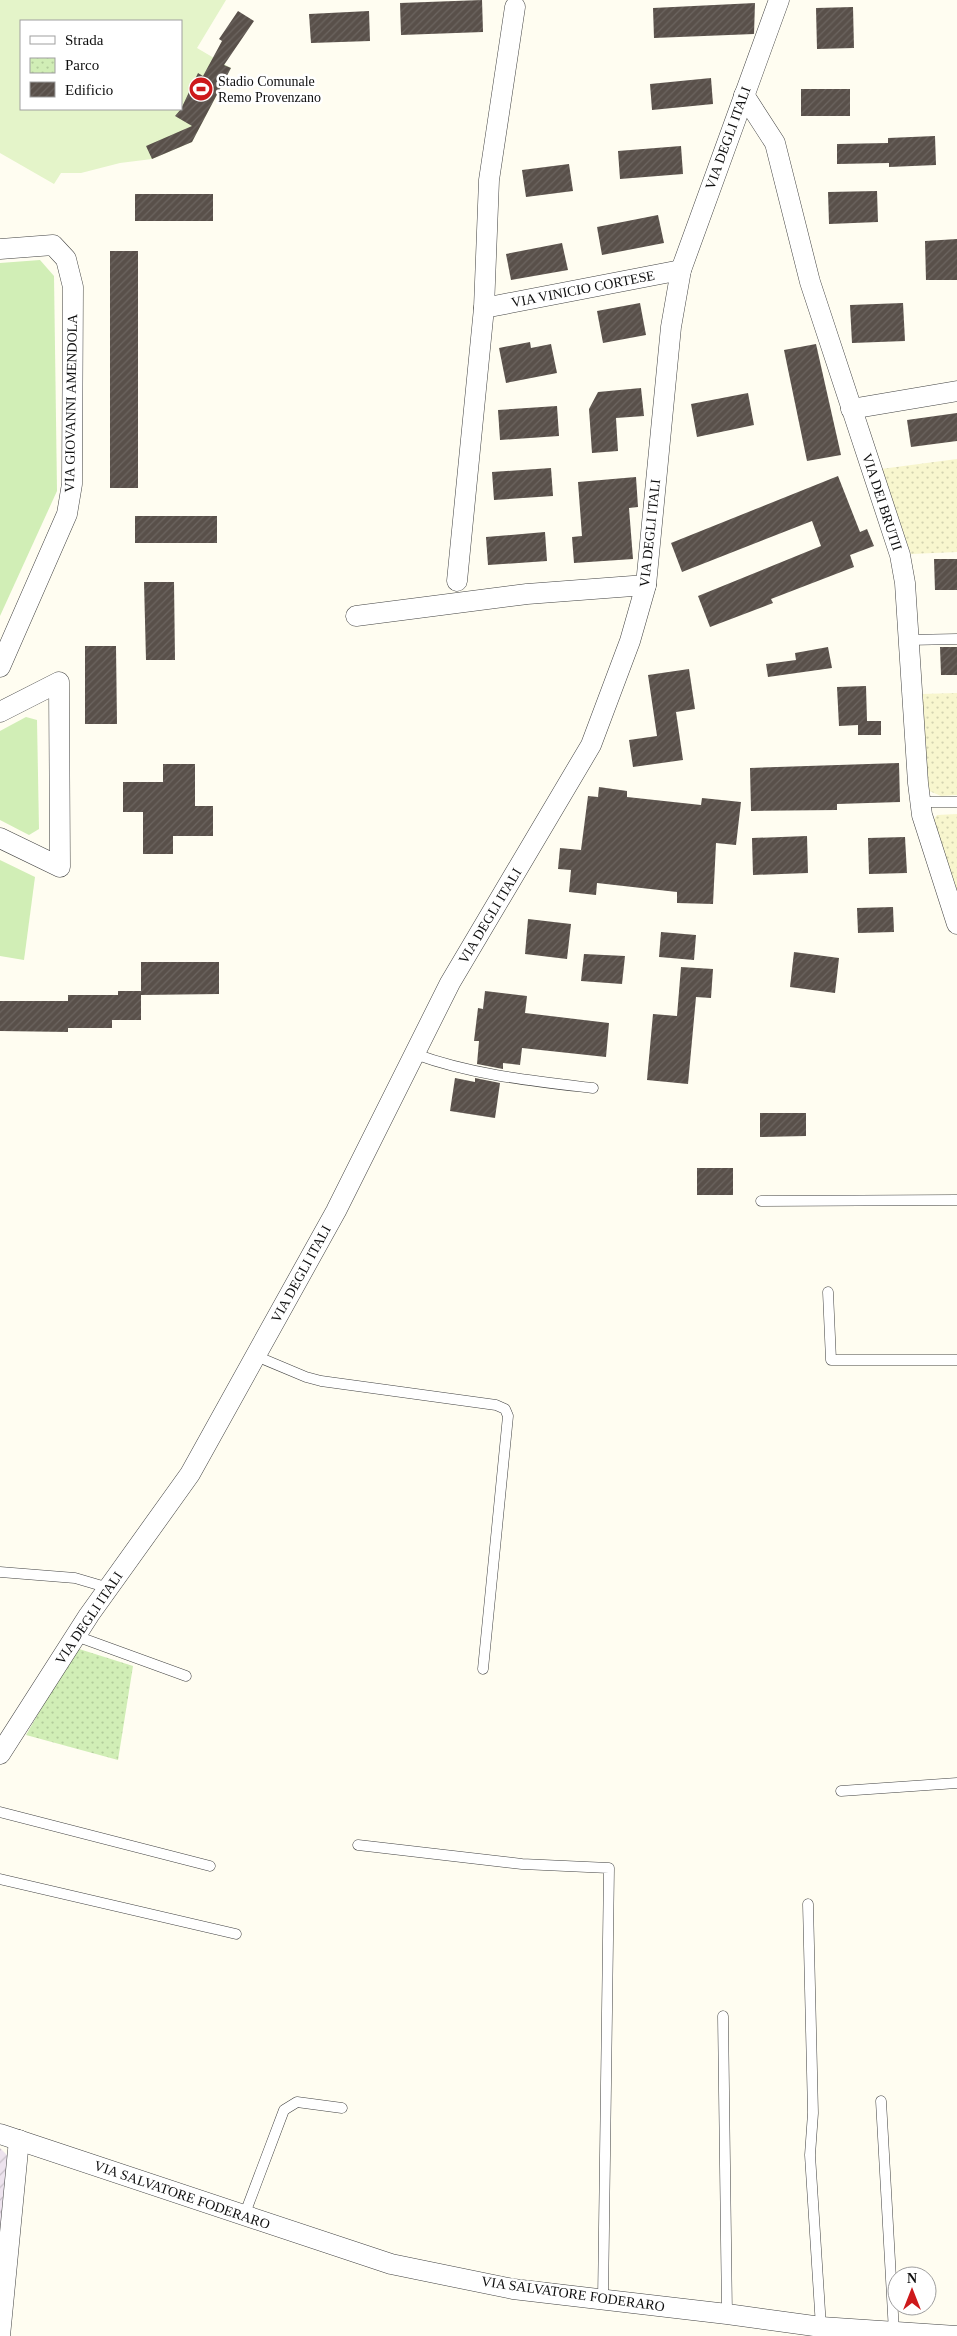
<svg xmlns="http://www.w3.org/2000/svg" width="957" height="2336" viewBox="0 0 957 2336" font-family="'Times New Roman',serif">
<style>
.industrial{fill:url(#industrial-furrows)}
.farmland{fill:url(#farmland-dots)}
.grass{fill:#d1eeb6}
.park{fill:url(#park-dots)}
.pitch{fill:#e4f4c9;fill-rule:evenodd}
.building{fill:url(#building-hatch)}
.lines{fill:none;stroke-linecap:round;stroke-linejoin:round}
.service-casing{stroke:#424242;stroke-width:11}
.minor-casing{stroke:#424242;stroke-width:21}
.service{stroke:#fff;stroke-width:10}
.minor{stroke:#fff;stroke-width:20}
.labels{text-anchor:middle;dominant-baseline:central;stroke-width:5;stroke-linejoin:round;paint-order:stroke}
.poi-label{font-size:14px;fill:#0f0f0f;stroke:#fff;text-anchor:start}
.street-label{font-size:14px;fill:#0f0f0f;stroke:#fff}
</style>
<defs>
<pattern id="industrial-furrows" width="10" height="10" patternUnits="userSpaceOnUse" patternTransform="scale(1.25)"><rect width="10" height="10" fill="#ede3ee"/><path d="M-1 1l2-2M0 10L10 0M9 11l2-2" fill="none" stroke="#cac2cb"/></pattern>
<pattern id="farmland-dots" width="8" height="8" patternUnits="userSpaceOnUse" patternTransform="scale(1.25)"><rect width="8" height="8" fill="#f8f6ce"/><path d="M2 2h.1M6 6h.1" fill="none" stroke="#d3d2b0" stroke-width="1.8" stroke-linecap="round"/></pattern>
<pattern id="park-dots" width="8" height="8" patternUnits="userSpaceOnUse" patternTransform="scale(1.25)"><rect width="8" height="8" fill="#d1eeb6"/><path d="M2 2h.1M6 6h.1" fill="none" stroke="#b2cb9b" stroke-width="1.8" stroke-linecap="round"/></pattern>
<pattern id="building-hatch" width="6" height="6" patternUnits="userSpaceOnUse" patternTransform="scale(1.25)"><rect width="6" height="6" fill="#59504a"/><path d="M-1 1l2-2M0 6l6-6M5 7l2-2" fill="none" stroke="#6c6560"/></pattern>
</defs>
<rect width="100%" height="100%" fill="#fffdf1"/>
<path class="industrial" d="M 0,2148 L 12,2160 L 0,2276 Z"/>
<g class="farmland">
<path d="M 957,459 L 957,552 L 911,554 L 881,469 Z"/>
<path d="M 957,693 L 957,795 L 941,796 L 927,790 L 921,694 Z"/>
<path d="M 957,814 L 957,897 L 932,822 L 937,815 Z"/>
</g>
<g class="grass">
<path d="M 40,260 L 54,276 L 57,491 L 0,616 L 0,263 Z"/>
<path d="M 26,717 L 37,720 L 39,829 L 29,835 L 0,820 L 0,731 Z"/>
<path d="M 0,860 L 35,877 L 24,960 L 0,956 Z"/>
</g>
<path class="park" d="M 76,1648 L 133,1666 L 118,1760 L 26,1735 Z"/>
<path class="pitch" d="M 0,0 L 226,0 L 197,48 L 231,68 L 192,142 L 152,159 L 120,163 L 81,173 L 61,173 L 54,184 L 0,153 ZM 21,21 L 181,21 L 181,109 L 21,109 Z"/>
<g class="building">
<path d="M 482,0 L 483,32 L 401,35 L 400,3 Z"/>
<path d="M 755,3 L 754,34 L 654,38 L 653,8 Z"/>
<path d="M 853,7 L 854,48 L 817,49 L 816,8 Z"/>
<path d="M 238,11 L 254,21 L 224,65 L 231,68 L 192,142 L 152,159 L 146,146 L 192,126 L 175,116 L 181,109 L 198,73 L 203,76 L 222,41 L 219,39 Z"/>
<path d="M 369,11 L 370,41 L 311,43 L 309,14 Z"/>
<path d="M 711,78 L 713,104 L 652,110 L 650,84 Z"/>
<rect x="801" y="89" width="49" height="27"/>
<path d="M 935,136 L 936,165 L 889,167 L 889,163 L 837,164 L 837,144 L 888,143 L 888,138 Z"/>
<path d="M 681,146 L 683,174 L 620,179 L 618,151 Z"/>
<path d="M 569,164 L 573,191 L 526,197 L 522,170 Z"/>
<path d="M 877,191 L 878,222 L 829,224 L 828,192 Z"/>
<rect x="135" y="194" width="78" height="27"/>
<path d="M 658,215 L 664,243 L 602,255 L 597,227 Z"/>
<path d="M 957,239 L 957,280 L 926,280 L 925,241 Z"/>
<path d="M 562,243 L 568,270 L 511,280 L 506,254 Z"/>
<rect x="110" y="251" width="28" height="237"/>
<path d="M 640,303 L 646,335 L 603,343 L 597,311 Z"/>
<path d="M 903,303 L 905,341 L 852,343 L 850,305 Z"/>
<path d="M 530,342 L 531,348 L 551,344 L 557,373 L 506,383 L 499,348 Z"/>
<path d="M 816,344 L 841,455 L 807,461 L 784,350 Z"/>
<path d="M 641,388 L 644,416 L 616,418 L 618,451 L 592,453 L 589,409 L 598,392 Z"/>
<path d="M 748,393 L 754,425 L 697,437 L 691,404 Z"/>
<path d="M 557,406 L 559,436 L 500,440 L 498,410 Z"/>
<path d="M 957,413 L 957,441 L 911,447 L 907,420 Z"/>
<path d="M 551,468 L 553,496 L 494,500 L 492,472 Z"/>
<path d="M 838,476 L 860,532 L 867,529 L 874,546 L 850,555 L 854,567 L 771,599 L 773,603 L 710,627 L 698,596 L 821,546 L 812,521 L 682,572 L 671,543 Z"/>
<path d="M 636,477 L 638,507 L 629,508 L 633,559 L 574,563 L 572,537 L 582,536 L 578,482 Z"/>
<rect x="135" y="516" width="82" height="27"/>
<path d="M 545,532 L 547,561 L 488,565 L 486,537 Z"/>
<path d="M 934,559 L 957,559 L 957,590 L 935,590 Z"/>
<path d="M 144,582 L 174,582 L 175,660 L 146,660 Z"/>
<path d="M 85,646 L 116,646 L 117,724 L 85,724 Z"/>
<path d="M 828,647 L 832,668 L 768,677 L 766,664 L 796,660 L 795,653 Z"/>
<path d="M 940,647 L 957,647 L 957,675 L 941,675 Z"/>
<path d="M 689,669 L 695,709 L 676,712 L 683,760 L 633,767 L 629,740 L 657,736 L 648,675 Z"/>
<path d="M 866,686 L 867,721 L 881,721 L 881,735 L 858,735 L 858,725 L 839,726 L 837,687 Z"/>
<path d="M 899,763 L 900,802 L 837,804 L 837,810 L 751,811 L 750,768 Z"/>
<path d="M 163,764 L 195,764 L 195,806 L 213,806 L 213,836 L 173,836 L 173,854 L 143,854 L 143,812 L 123,812 L 123,782 L 163,782 Z"/>
<path d="M 599,787 L 627,791 L 627,797 L 701,805 L 702,798 L 741,802 L 736,845 L 716,843 L 713,904 L 677,903 L 677,892 L 597,883 L 596,895 L 569,892 L 571,870 L 558,869 L 560,848 L 581,850 L 588,796 L 598,797 Z"/>
<path d="M 807,836 L 808,873 L 753,875 L 752,838 Z"/>
<path d="M 905,837 L 907,873 L 869,874 L 868,838 Z"/>
<path d="M 893,907 L 894,932 L 858,933 L 857,908 Z"/>
<path d="M 528,919 L 571,924 L 567,959 L 525,954 Z"/>
<path d="M 661,932 L 696,935 L 694,960 L 659,957 Z"/>
<path d="M 794,952 L 839,958 L 835,993 L 790,987 Z"/>
<path d="M 584,954 L 625,956 L 622,984 L 581,981 Z"/>
<path d="M 141,962 L 219,962 L 219,994 L 141,995 L 141,1020 L 112,1020 L 112,1028 L 68,1028 L 68,1032 L 0,1031 L 0,1001 L 68,1001 L 68,995 L 118,995 L 118,991 L 141,991 Z"/>
<path d="M 681,967 L 713,969 L 711,998 L 696,997 L 688,1084 L 647,1080 L 653,1014 L 677,1016 Z"/>
<path d="M 485,991 L 527,996 L 525,1013 L 609,1023 L 606,1057 L 522,1048 L 520,1065 L 503,1063 L 503,1069 L 477,1064 L 479,1041 L 474,1041 L 478,1008 L 483,1009 Z"/>
<path d="M 455,1078 L 475,1082 L 475,1078 L 500,1083 L 495,1118 L 450,1111 Z"/>
<path d="M 760,1113 L 806,1113 L 806,1136 L 760,1137 Z"/>
<rect x="697" y="1168" width="36" height="27"/>
</g>
<g class="lines">
<defs>
<g id="service">
<path d="M 908,640 L 957,639"/>
<path d="M 920,802 L 957,802"/>
<path d="M 415,1054 C 472,1075 533,1081 593,1088"/>
<path d="M 761,1201 L 957,1200"/>
<path d="M 828,1292 L 831,1360 L 957,1360"/>
<path d="M 256,1356 L 306,1377 L 321,1381 L 496,1405 L 505,1409 L 508,1416 L 483,1669"/>
<path d="M 0,1572 L 75,1578 L 109,1588"/>
<path d="M 76,1636 L 186,1676"/>
<path d="M 841,1791 L 957,1783"/>
<path d="M 0,1812 L 210,1866"/>
<path d="M 358,1845 L 522,1864 L 609,1868 L 603,2300"/>
<path d="M 0,1879 L 236,1934"/>
<path d="M 808,1904 L 813,2113 L 810,2155 L 821,2327"/>
<path d="M 723,2016 L 727,2314"/>
<path d="M 881,2101 L 894,2332"/>
<path d="M 244,2216 L 284,2110 L 297,2102 L 342,2108"/>
</g>
<g id="minor">
<path d="M 744,95 L 775,143 L 810,282 L 900,555 L 905,583 L 918,783 L 922,815 L 957,924"/>
<path d="M 0,249 L 53,245 L 66,259 L 73,287 L 72,484 L 67,514 L 0,667"/>
<path d="M 484,308 L 681,270"/>
<path d="M 851,409 L 957,391"/>
<path d="M 457,581 L 484,308 L 489,180 L 515,7"/>
<path d="M 356,616 L 527,594 L 646,585"/>
<path d="M 0,712 L 59,682 L 60,867 L 0,838"/>
<path d="M 0,1754 L 89,1615 L 190,1474 L 336,1211 L 450,983 L 591,745 L 630,641 L 646,585 L 671,327 L 681,270 L 779,0"/>
<path d="M 0,2134 L 391,2264 L 513,2289 L 727,2314 L 821,2327 L 957,2336"/>
<path d="M 0,2336 L 19,2140"/>
</g>
</defs>
<use href="#service" class="service-casing"/>
<use href="#minor" class="minor-casing"/>
<use href="#service" class="service"/>
<use href="#minor" class="minor"/>
</g>
<defs>
<symbol id="stadium-disc" viewBox="-11 -11 22 22"><circle r="9.5" fill="#cd191b" stroke="#fff"/><path d="M0-5a6.5 5 0 1 0 0 10a6.5 5 0 1 0 0-10ZM-3.5-1.8h7v3.6h-7Z" fill="#fff"/></symbol>
</defs>
<g fill-rule="evenodd">
<use href="#stadium-disc" x="187" y="75" width="28" height="28"/>
</g>
<g class="labels">
<g class="poi-label">
<text x="218" y="81">Stadio Comunale<tspan x="218" dy="16">Remo Provenzano</tspan></text>
</g>
<g class="street-label">
<text transform="translate(728 138) rotate(-70)">VIA DEGLI ITALI</text>
<text transform="translate(583 289) rotate(-11)">VIA VINICIO CORTESE</text>
<text transform="translate(71 403) rotate(-89)">VIA GIOVANNI AMENDOLA</text>
<text transform="translate(882 502) rotate(72)">VIA DEI BRUTII</text>
<text transform="translate(650 533) rotate(-84)">VIA DEGLI ITALI</text>
<text transform="translate(490 916) rotate(-59)">VIA DEGLI ITALI</text>
<text transform="translate(301 1274) rotate(-61)">VIA DEGLI ITALI</text>
<text transform="translate(89 1618) rotate(-56)">VIA DEGLI ITALI</text>
<text transform="translate(182 2195) rotate(19)">VIA SALVATORE FODERARO</text>
<text transform="translate(573 2294) rotate(8)">VIA SALVATORE FODERARO</text>
</g>
</g>
<rect x="20" y="20" width="162" height="90" fill="#ffffff" stroke="#9f9f9f"/>
<rect x="30" y="36" width="25" height="8" fill="#ffffff" stroke="#9f9f9f"/>
<text x="65" y="45" font-size="15" fill="#0f0f0f">Strada</text>
<rect x="30" y="58" width="25" height="15" fill="url(#park-dots)" stroke="#9f9f9f"/>
<text x="65" y="70" font-size="15" fill="#0f0f0f">Parco</text>
<rect x="30" y="82" width="25" height="15" fill="url(#building-hatch)" stroke="#9f9f9f"/>
<text x="65" y="95" font-size="15" fill="#0f0f0f">Edificio</text>
<g transform="translate(912 2291)"><circle r="24" fill="#ffffff" stroke="#9f9f9f"/>
<path d="M0-4L9 19L0 12L-9 19Z" fill="#cd191b"/>
<text y="-8" font-size="14" font-weight="bold" text-anchor="middle" fill="#0f0f0f">N</text>
</g>
</svg>
